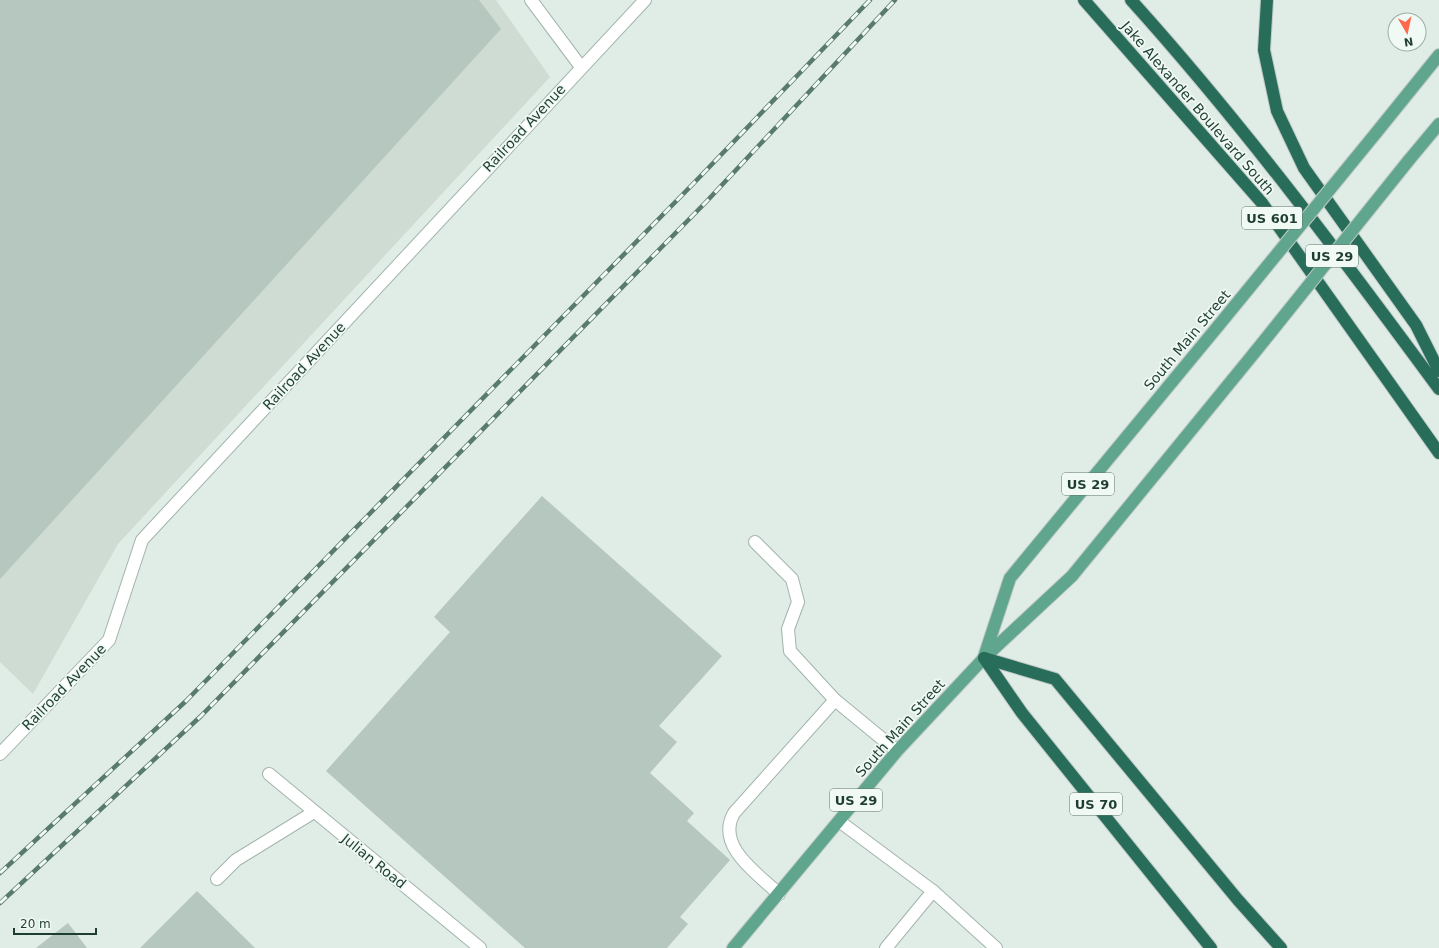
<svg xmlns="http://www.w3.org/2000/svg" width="1439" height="948" viewBox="0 0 1439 948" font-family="'DejaVu Sans',sans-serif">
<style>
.built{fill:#cedcd4}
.building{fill:#b5c7be}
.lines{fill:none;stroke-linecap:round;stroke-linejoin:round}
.lane-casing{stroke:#a2b4ad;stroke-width:14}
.street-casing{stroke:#a2b4ad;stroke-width:14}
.primary-casing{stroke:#c0c9c6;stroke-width:14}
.highway-casing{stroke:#c0c9c6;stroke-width:14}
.lane{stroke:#fff;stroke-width:12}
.street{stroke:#fff;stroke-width:12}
.primary{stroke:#60a68e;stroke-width:12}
.highway{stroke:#286d59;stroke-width:12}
.rail-casing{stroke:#597a6e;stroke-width:4.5}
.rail{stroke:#f0f9f4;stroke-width:3;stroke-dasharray:9;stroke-linecap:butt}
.primary-bridge-casing{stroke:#c0c9c6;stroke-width:14;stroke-linecap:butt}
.primary-bridge{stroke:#60a68e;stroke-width:12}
.labels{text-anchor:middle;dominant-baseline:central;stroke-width:3.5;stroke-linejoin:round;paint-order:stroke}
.shield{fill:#f0f9f4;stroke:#5e766d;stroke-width:1}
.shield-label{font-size:13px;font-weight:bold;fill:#1f3e33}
.street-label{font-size:14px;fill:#1f3e33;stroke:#f0f9f4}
</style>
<rect width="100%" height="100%" fill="#e0ece6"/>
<path class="built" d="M 0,0 L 496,0 L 550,77 L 118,544 L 33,694 L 0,662 Z"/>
<g class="building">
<path d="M 0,0 L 479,0 L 501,29 L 0,579 Z"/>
<path d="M 542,496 L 722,656 L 659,726 L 677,742 L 650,773 L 694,813 L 687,821 L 730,860 L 680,917 L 688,924 L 667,948 L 525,948 L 326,771 L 450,632 L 434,617 Z"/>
<path d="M 197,891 L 255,948 L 140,948 Z"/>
<path d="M 68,923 L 87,948 L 36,948 Z"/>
</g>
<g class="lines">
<defs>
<g id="lane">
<path d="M 755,542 L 792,579 L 798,602 L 788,629 L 790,651 L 835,700 L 897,751"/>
<path d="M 839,821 L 933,891 L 996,948"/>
<path d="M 217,879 L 236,860 L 314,812"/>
<path d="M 779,894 C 758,874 715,846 734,813 L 835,700"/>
<path d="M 886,948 L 933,891"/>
</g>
<g id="street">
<path d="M 531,0 L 581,67"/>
<path d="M 0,754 L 109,640 L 142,540 L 645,0"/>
<path d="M 269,774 L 480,948"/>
</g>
<g id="primary">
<path d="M 1376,133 L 1439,55"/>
<path d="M 1409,160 L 1439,124"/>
<path d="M 984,657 L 1010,578 L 1219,325"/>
<path d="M 733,948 L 897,751 L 984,658 L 1072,576 L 1255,352"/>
</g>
<g id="highway">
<path d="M 1084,0 L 1262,203 L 1439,453"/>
<path d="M 1131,0 C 1242,123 1341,256 1439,389"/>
<path d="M 1267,0 L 1264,50 L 1277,111 L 1304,168 L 1416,325 L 1439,371"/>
<path d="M 984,658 L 1055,679 L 1238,900 L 1281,948"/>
<path d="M 984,658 L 1022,713 L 1211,948"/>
</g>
</defs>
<use href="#lane" class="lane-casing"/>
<use href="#street" class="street-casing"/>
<use href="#primary" class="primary-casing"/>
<use href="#highway" class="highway-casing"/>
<use href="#lane" class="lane"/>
<use href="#street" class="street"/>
<use href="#primary" class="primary"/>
<use href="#highway" class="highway"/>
<defs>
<g id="rail">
<path d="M 0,873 L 186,701 L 691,186 L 870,0"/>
<path d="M 0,903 L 201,716 L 707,201 L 895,0"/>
</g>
</defs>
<use href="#rail" class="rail-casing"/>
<use href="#rail" class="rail"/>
<defs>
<g id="primary-bridge">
<path d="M 1219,325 L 1376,133"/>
<path d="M 1255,352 L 1409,160"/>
</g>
</defs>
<use href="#primary-bridge" class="primary-bridge-casing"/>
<use href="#primary-bridge" class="primary-bridge"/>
</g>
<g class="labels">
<g class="shield">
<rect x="1242" y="207" width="60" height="22" rx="3"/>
<rect x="1306" y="245" width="52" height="22" rx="3"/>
<rect x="1062" y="473" width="52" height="22" rx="3"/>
<rect x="830" y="789" width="52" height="22" rx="3"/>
<rect x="1070" y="793" width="52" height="22" rx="3"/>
</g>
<g class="shield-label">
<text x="1272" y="218">US 601</text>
<text x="1332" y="256">US 29</text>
<text x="1088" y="484">US 29</text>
<text x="856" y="800">US 29</text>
<text x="1096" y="804">US 70</text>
</g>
<g class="street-label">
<text transform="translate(1198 108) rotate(49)">Jake Alexander Boulevard South</text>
<text transform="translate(524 128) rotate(-47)">Railroad Avenue</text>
<text transform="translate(1187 340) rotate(-50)">South Main Street</text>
<text transform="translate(304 366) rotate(-47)">Railroad Avenue</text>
<text transform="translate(64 687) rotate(-46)">Railroad Avenue</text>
<text transform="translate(900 728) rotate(-48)">South Main Street</text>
<text transform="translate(374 861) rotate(39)">Julian Road</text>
</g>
</g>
<g transform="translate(1407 32) rotate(171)"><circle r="19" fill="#f0f9f4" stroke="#9caea7"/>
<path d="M0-3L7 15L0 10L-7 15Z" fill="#ff684b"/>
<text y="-6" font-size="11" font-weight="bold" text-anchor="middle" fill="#1f3e33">N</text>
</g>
<path d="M14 928v6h82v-6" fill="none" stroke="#1f3e33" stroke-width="2"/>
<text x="20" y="928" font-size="12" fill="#1f3e33" stroke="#f0f9f4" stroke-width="3" paint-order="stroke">20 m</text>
</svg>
